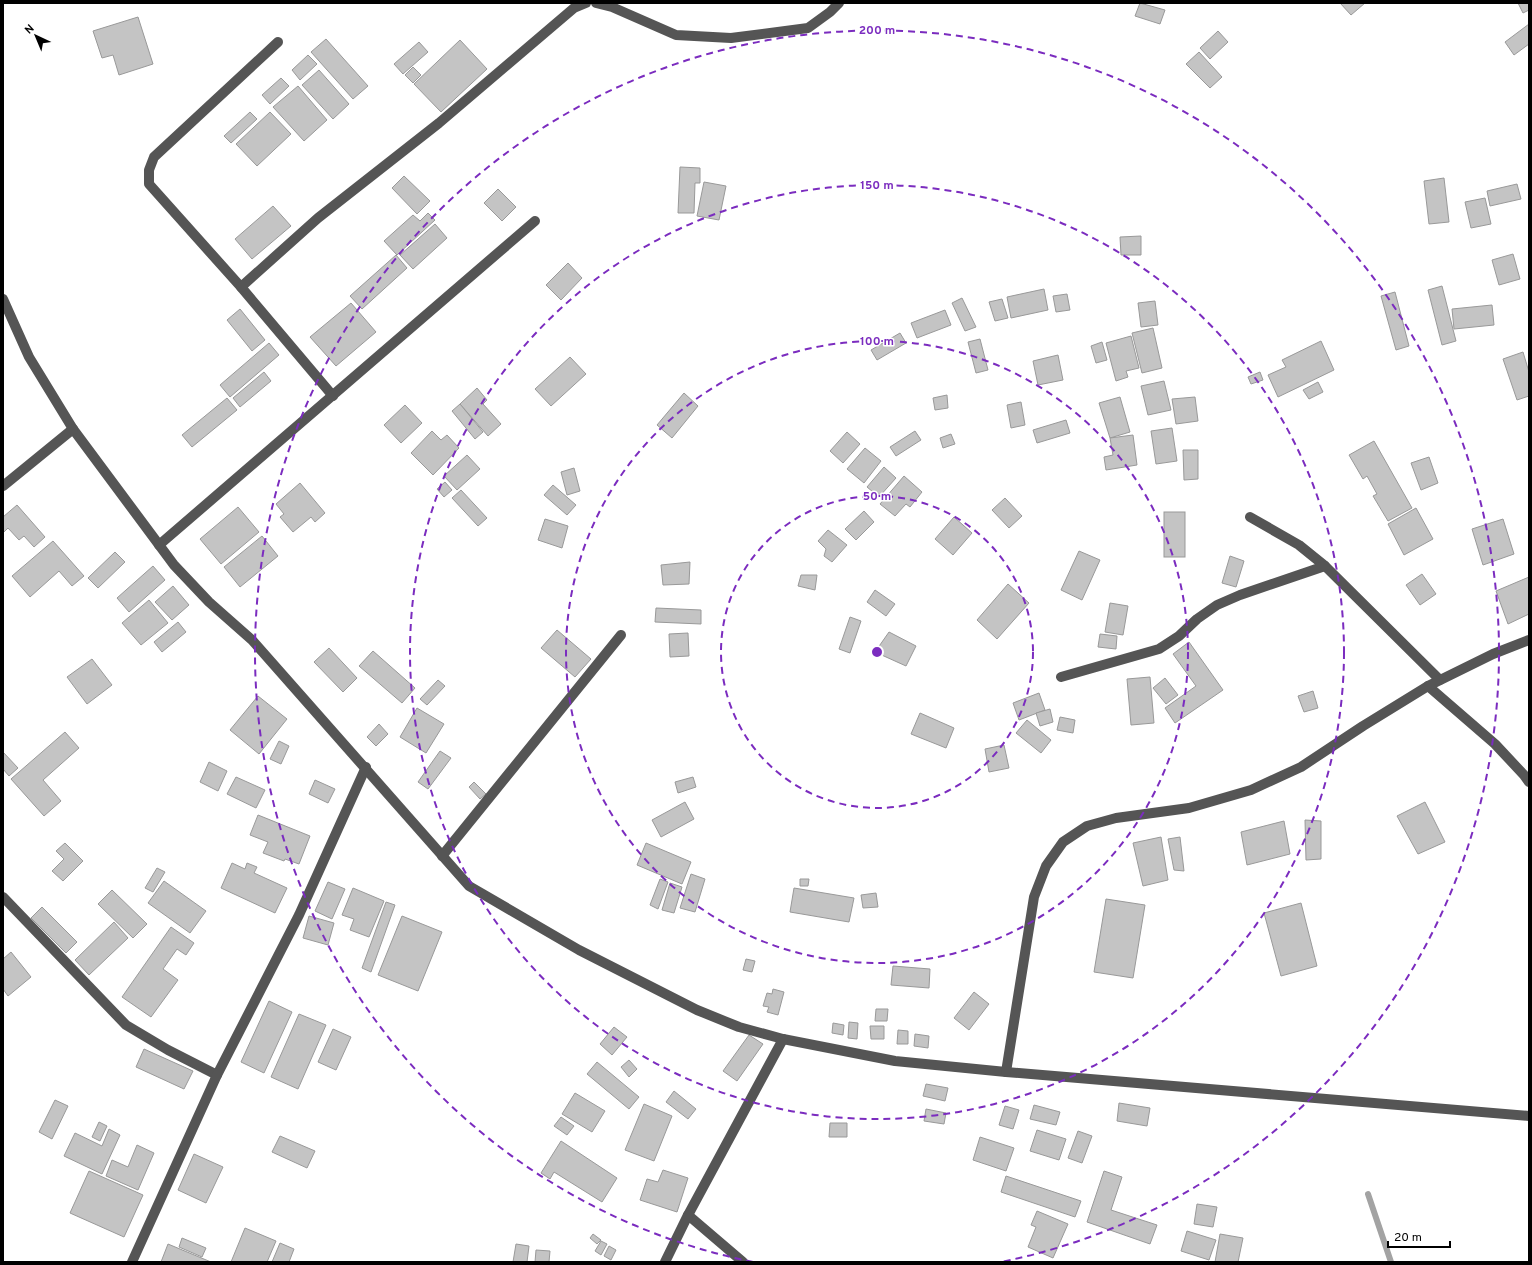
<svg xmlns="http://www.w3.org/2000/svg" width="1532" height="1265" viewBox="0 0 1532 1265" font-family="Overpass,sans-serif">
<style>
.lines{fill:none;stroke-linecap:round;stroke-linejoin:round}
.stream{stroke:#a3a3a3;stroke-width:6}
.building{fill:#c4c4c4;stroke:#999}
.minor{stroke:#555;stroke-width:10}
.ring{fill:none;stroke:#7b2cbf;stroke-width:2;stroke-dasharray:7 5}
.centre{fill:#7b2cbf;stroke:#fff;stroke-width:2}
.ring-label{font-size:12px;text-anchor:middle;font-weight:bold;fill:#7b2cbf;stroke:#fff;stroke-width:3;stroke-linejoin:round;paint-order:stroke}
</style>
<rect width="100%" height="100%" fill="#fff"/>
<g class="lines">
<path class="stream" d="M 1368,1194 L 1391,1262"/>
</g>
<g class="building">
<path d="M 1140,3 L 1165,10 L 1160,24 L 1135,16 Z"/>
<path d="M 1340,3 L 1365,3 L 1351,15 Z"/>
<path d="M 1518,3 L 1529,3 L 1529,10 L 1523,13 Z"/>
<path d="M 138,17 L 153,64 L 119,75 L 113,55 L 102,58 L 93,31 Z"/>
<path d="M 1529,24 L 1529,44 L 1514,55 L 1505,42 Z"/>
<path d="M 1218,31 L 1228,42 L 1210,59 L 1200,48 Z"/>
<path d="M 326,39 L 368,86 L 353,99 L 311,52 Z"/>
<path d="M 460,40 L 487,69 L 441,112 L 414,84 Z"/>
<path d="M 419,42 L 428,52 L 403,74 L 394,64 Z"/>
<path d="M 1199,52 L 1222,77 L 1210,88 L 1186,64 Z"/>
<path d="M 308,55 L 317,64 L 300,80 L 292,70 Z"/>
<path d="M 413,67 L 421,75 L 413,83 L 405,75 Z"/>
<path d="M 319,70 L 349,104 L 333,119 L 302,85 Z"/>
<path d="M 281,78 L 289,86 L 270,104 L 262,95 Z"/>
<path d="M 298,86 L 327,120 L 304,141 L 273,107 Z"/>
<path d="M 250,112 L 257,119 L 231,143 L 224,136 Z"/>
<path d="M 270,112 L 291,134 L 257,166 L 236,144 Z"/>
<path d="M 680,167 L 700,168 L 700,183 L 695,183 L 694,213 L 678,213 Z"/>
<path d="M 404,176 L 430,201 L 417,214 L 392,188 Z"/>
<path d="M 1444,178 L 1449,222 L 1429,224 L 1424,181 Z"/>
<path d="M 704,182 L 726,186 L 719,220 L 697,216 Z"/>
<path d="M 1517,184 L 1521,199 L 1490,206 L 1487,191 Z"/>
<path d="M 498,189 L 516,207 L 502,221 L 484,203 Z"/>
<path d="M 1485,198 L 1491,224 L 1471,228 L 1465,202 Z"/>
<path d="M 273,206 L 291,226 L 252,259 L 235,239 Z"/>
<path d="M 428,213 L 435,220 L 397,255 L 384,241 L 413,215 L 420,221 Z"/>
<path d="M 435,224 L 447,238 L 413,269 L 400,255 Z"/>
<path d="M 1141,236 L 1141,255 L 1121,255 L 1120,237 Z"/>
<path d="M 1513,254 L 1520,279 L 1499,285 L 1492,260 Z"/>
<path d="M 396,255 L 407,268 L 362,309 L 350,296 Z"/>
<path d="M 568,263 L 582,278 L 561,300 L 546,285 Z"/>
<path d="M 1442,286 L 1456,341 L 1442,345 L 1428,290 Z"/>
<path d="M 1044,289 L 1048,310 L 1011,318 L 1007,297 Z"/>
<path d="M 1395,292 L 1409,346 L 1396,350 L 1381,296 Z"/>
<path d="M 1067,294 L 1070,310 L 1056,312 L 1053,296 Z"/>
<path d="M 962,298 L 976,327 L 965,331 L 952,303 Z"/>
<path d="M 1002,299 L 1008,318 L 995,321 L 989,302 Z"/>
<path d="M 1155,301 L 1158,325 L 1141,327 L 1138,303 Z"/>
<path d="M 351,303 L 376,332 L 336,366 L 310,337 Z"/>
<path d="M 1492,305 L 1494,325 L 1454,329 L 1452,309 Z"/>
<path d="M 240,309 L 265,340 L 252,351 L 227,320 Z"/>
<path d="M 945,310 L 951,325 L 917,338 L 911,323 Z"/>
<path d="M 1153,328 L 1162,368 L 1142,373 L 1132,333 Z"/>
<path d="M 900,333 L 906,343 L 877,360 L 871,350 Z"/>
<path d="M 1131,336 L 1139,368 L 1126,371 L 1128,377 L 1116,381 L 1106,343 Z"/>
<path d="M 980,339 L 988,370 L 976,373 L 968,342 Z"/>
<path d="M 1321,341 L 1334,370 L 1278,397 L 1268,375 L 1286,367 L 1282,360 Z"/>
<path d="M 1102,342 L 1107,360 L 1096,363 L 1091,346 Z"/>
<path d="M 269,343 L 279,355 L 230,397 L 220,385 Z"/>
<path d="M 1523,352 L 1529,372 L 1529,396 L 1517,400 L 1503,359 Z"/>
<path d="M 1058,355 L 1063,380 L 1038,385 L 1033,361 Z"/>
<path d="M 570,357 L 586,374 L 551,406 L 535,389 Z"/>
<path d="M 264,372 L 271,381 L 240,407 L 233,398 Z"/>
<path d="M 1260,372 L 1263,380 L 1251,384 L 1248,377 Z"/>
<path d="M 1164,381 L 1171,410 L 1148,415 L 1141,386 Z"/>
<path d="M 1318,382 L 1323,392 L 1309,399 L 1303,390 Z"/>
<path d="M 477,388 L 487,400 L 483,404 L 501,424 L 488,436 L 460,404 Z"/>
<path d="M 684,393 L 698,406 L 672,438 L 657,425 Z"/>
<path d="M 947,395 L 948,408 L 935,410 L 933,398 Z"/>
<path d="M 1120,397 L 1130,432 L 1110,438 L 1099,403 Z"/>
<path d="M 1195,397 L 1198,421 L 1176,424 L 1172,399 Z"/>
<path d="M 227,398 L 237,410 L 192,447 L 182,435 Z"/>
<path d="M 1021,402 L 1025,425 L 1011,428 L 1007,405 Z"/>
<path d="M 460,404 L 483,432 L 475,439 L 452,411 Z"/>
<path d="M 405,405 L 422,423 L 401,443 L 384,425 Z"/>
<path d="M 1066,420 L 1070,433 L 1037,443 L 1033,430 Z"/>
<path d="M 1172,428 L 1177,461 L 1156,464 L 1151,431 Z"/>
<path d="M 432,431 L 441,440 L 447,435 L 459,448 L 433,475 L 411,453 Z"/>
<path d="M 915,431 L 921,440 L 896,456 L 890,447 Z"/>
<path d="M 847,432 L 860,444 L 843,463 L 830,451 Z"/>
<path d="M 951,434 L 955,444 L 943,448 L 940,438 Z"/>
<path d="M 1133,435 L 1137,465 L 1106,470 L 1104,457 L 1113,455 L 1110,438 Z"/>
<path d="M 1374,441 L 1412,508 L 1388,521 L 1373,496 L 1377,494 L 1367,476 L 1363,479 L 1349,455 Z"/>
<path d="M 865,448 L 881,461 L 864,483 L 847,469 Z"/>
<path d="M 1183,450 L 1198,450 L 1198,479 L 1184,480 Z"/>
<path d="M 467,455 L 480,469 L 457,490 L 444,476 Z"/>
<path d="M 1429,457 L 1438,483 L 1421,490 L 1411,463 Z"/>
<path d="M 884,467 L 896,478 L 879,497 L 867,487 Z"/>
<path d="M 574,468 L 580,491 L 567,495 L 561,472 Z"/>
<path d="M 904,476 L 922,492 L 910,507 L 906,504 L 895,516 L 880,504 Z"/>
<path d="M 445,482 L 452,490 L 444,497 L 437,489 Z"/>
<path d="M 300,483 L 325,513 L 315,522 L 311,517 L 293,532 L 280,517 L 284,514 L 276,504 Z"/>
<path d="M 553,485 L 576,505 L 567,515 L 544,495 Z"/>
<path d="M 461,490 L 487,518 L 478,526 L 452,498 Z"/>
<path d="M 1005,498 L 1022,516 L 1009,528 L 992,510 Z"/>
<path d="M 17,505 L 45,537 L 34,547 L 24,536 L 19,540 L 8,528 L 4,532 L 3,531 L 3,517 Z"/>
<path d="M 238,507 L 259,532 L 221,564 L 200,539 Z"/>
<path d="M 1416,508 L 1433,539 L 1404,555 L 1388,524 Z"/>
<path d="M 864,511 L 874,522 L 856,540 L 845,529 Z"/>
<rect x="1164" y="512" width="21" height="45"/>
<path d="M 954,517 L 972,533 L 953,555 L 935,539 Z"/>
<path d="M 545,519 L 568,526 L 562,548 L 538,540 Z"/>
<path d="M 1503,519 L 1514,554 L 1483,565 L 1472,529 Z"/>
<path d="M 828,530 L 847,545 L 832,562 L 824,556 L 826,549 L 818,541 Z"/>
<path d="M 262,536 L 278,556 L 240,587 L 224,567 Z"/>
<path d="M 53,541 L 84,576 L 72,586 L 59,571 L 30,597 L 12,576 Z"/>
<path d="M 1079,551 L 1100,560 L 1082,600 L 1061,590 Z"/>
<path d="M 115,552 L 125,562 L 98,588 L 88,578 Z"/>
<path d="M 1230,556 L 1244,561 L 1236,587 L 1222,583 Z"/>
<path d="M 690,562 L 689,584 L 663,585 L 661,565 Z"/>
<path d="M 153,566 L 165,580 L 129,612 L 117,598 Z"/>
<path d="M 1422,574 L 1436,594 L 1420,605 L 1406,585 Z"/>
<path d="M 801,575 L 817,575 L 815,590 L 798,586 Z"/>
<path d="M 1529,577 L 1529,614 L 1508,624 L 1496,591 Z"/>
<path d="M 1008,584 L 1029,603 L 997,639 L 977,620 Z"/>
<path d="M 173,586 L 189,605 L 172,620 L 155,602 Z"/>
<path d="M 875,590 L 895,604 L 886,616 L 867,602 Z"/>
<path d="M 149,600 L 168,623 L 141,645 L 122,623 Z"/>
<path d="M 1110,603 L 1128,606 L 1123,635 L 1105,632 Z"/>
<path d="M 656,608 L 701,610 L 701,624 L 655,622 Z"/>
<path d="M 850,617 L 861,621 L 850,653 L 839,649 Z"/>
<path d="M 178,622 L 186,632 L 162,652 L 154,642 Z"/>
<path d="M 557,630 L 591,659 L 575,677 L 541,648 Z"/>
<path d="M 889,632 L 916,646 L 906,666 L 875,652 Z"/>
<path d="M 688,633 L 689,656 L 670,657 L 669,634 Z"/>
<path d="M 1100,634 L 1117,636 L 1116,649 L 1098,647 Z"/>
<path d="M 1189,642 L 1223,690 L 1175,723 L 1165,708 L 1196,686 L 1173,654 Z"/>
<path d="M 329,648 L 357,678 L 343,692 L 314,662 Z"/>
<path d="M 373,651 L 415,688 L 402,703 L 359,666 Z"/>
<path d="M 92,659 L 112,685 L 87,704 L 67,677 Z"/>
<path d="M 1150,677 L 1154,723 L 1131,725 L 1127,679 Z"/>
<path d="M 1165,678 L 1178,695 L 1166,704 L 1153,688 Z"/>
<path d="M 438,680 L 445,686 L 427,705 L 420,699 Z"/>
<path d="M 1313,691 L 1318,708 L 1304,712 L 1298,696 Z"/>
<path d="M 1039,693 L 1045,710 L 1019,720 L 1013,703 Z"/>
<path d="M 258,696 L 287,719 L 259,754 L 230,730 Z"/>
<path d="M 417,708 L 444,724 L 426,753 L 400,737 Z"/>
<path d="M 1050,709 L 1053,722 L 1040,726 L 1036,713 Z"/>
<path d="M 920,713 L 954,728 L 946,748 L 911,734 Z"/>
<path d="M 1060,717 L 1075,720 L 1073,733 L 1057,730 Z"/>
<path d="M 1027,720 L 1051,740 L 1041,753 L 1016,733 Z"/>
<path d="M 379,724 L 388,734 L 376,746 L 367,737 Z"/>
<path d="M 65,732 L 79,748 L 43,780 L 61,801 L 44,816 L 11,779 Z"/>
<path d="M 279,741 L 289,746 L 281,764 L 270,759 Z"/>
<path d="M 1004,745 L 1009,768 L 989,772 L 985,749 Z"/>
<path d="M 440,751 L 451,758 L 428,789 L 418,782 Z"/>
<path d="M 3,752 L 18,768 L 9,776 L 3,769 Z"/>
<path d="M 209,762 L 227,771 L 218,791 L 200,782 Z"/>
<path d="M 236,777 L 265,790 L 256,808 L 227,794 Z"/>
<path d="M 693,777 L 696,787 L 678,793 L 675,782 Z"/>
<path d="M 315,780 L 335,789 L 328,803 L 309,794 Z"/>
<path d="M 474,782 L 486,794 L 480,799 L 469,787 Z"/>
<path d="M 685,802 L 694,819 L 661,837 L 652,820 Z"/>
<path d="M 1425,802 L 1445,842 L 1418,854 L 1397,816 Z"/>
<path d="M 258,815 L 310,836 L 299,864 L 285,859 L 284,861 L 263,853 L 268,842 L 250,835 Z"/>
<path d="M 1305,820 L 1321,821 L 1321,859 L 1306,860 Z"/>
<path d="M 1284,821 L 1290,854 L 1247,865 L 1241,832 Z"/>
<path d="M 1161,837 L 1168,880 L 1143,886 L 1133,843 Z"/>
<path d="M 1180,837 L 1184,871 L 1174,870 L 1168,839 Z"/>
<path d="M 65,843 L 83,861 L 63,881 L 52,871 L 64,859 L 56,851 Z"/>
<path d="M 646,843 L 691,862 L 682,884 L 637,865 Z"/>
<path d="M 232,863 L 245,869 L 247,863 L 257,867 L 254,873 L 287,888 L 275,913 L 221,888 Z"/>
<path d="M 157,868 L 165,872 L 153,892 L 145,888 Z"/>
<path d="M 691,874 L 705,879 L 695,912 L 680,908 Z"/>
<path d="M 660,879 L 668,882 L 658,909 L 650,905 Z"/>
<path d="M 800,879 L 809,879 L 808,886 L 800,886 Z"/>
<path d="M 164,881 L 206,911 L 190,933 L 148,903 Z"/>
<path d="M 328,882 L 345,889 L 332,919 L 315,911 Z"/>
<path d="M 670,883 L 682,887 L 674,913 L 662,910 Z"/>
<path d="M 353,888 L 384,901 L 369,937 L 350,930 L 354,919 L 342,915 Z"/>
<path d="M 794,888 L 854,898 L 849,922 L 790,912 Z"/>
<path d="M 112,890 L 147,924 L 133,938 L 98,904 Z"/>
<path d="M 876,893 L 878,907 L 863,908 L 861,895 Z"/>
<path d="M 1106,899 L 1145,905 L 1133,978 L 1094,972 Z"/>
<path d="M 386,902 L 395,905 L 371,972 L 362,968 Z"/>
<path d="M 1301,903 L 1317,966 L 1281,976 L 1264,913 Z"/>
<path d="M 42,907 L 77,942 L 66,953 L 31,918 Z"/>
<path d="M 309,916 L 334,923 L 328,945 L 303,938 Z"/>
<path d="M 402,916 L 442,932 L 418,991 L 378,975 Z"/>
<path d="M 114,922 L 128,938 L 89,975 L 75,960 Z"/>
<path d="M 171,927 L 194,943 L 186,955 L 177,949 L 163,969 L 178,980 L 151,1017 L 122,997 Z"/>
<path d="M 11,952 L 31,977 L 8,996 L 3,989 L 3,959 Z"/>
<path d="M 746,959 L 755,961 L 752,972 L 743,970 Z"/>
<path d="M 893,966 L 930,969 L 929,988 L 891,985 Z"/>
<path d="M 773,989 L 784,992 L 778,1015 L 767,1012 L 769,1007 L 763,1006 L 767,993 L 772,994 Z"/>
<path d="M 974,992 L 989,1004 L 969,1030 L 954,1018 Z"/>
<path d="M 269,1001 L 292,1012 L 264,1073 L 241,1062 Z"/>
<path d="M 876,1009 L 888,1009 L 887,1021 L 875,1021 Z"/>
<path d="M 299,1014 L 326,1025 L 298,1089 L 271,1077 Z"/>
<path d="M 849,1022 L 858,1023 L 857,1039 L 848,1038 Z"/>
<path d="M 833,1023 L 844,1025 L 843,1035 L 832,1033 Z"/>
<path d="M 870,1026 L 884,1026 L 884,1039 L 871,1039 Z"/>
<path d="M 614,1027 L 627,1037 L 612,1055 L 600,1044 Z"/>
<path d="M 333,1029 L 351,1037 L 336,1070 L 318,1062 Z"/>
<path d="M 898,1030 L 908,1031 L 908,1044 L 897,1044 Z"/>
<path d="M 915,1034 L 929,1036 L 928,1048 L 914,1046 Z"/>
<path d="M 749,1035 L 763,1044 L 737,1081 L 723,1071 Z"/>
<path d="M 144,1049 L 193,1071 L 184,1089 L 136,1067 Z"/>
<path d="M 629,1060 L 637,1069 L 629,1077 L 621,1067 Z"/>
<path d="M 597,1062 L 639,1097 L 629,1109 L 587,1074 Z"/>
<path d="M 926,1084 L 948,1088 L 945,1101 L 923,1096 Z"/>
<path d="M 674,1091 L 696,1109 L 688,1119 L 666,1102 Z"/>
<path d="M 575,1093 L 605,1111 L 592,1132 L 562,1114 Z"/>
<path d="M 55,1100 L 68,1106 L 52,1139 L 39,1132 Z"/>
<path d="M 1119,1103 L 1150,1108 L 1147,1126 L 1117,1121 Z"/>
<path d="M 644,1104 L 672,1116 L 654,1161 L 625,1150 Z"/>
<path d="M 1034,1105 L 1060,1112 L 1056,1125 L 1030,1119 Z"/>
<path d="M 1005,1106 L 1019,1110 L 1013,1129 L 999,1125 Z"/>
<path d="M 926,1109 L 946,1113 L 944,1124 L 924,1121 Z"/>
<path d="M 561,1117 L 574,1126 L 567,1135 L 554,1126 Z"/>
<path d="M 99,1122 L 107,1126 L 100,1141 L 92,1137 Z"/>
<path d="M 830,1123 L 847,1123 L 847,1137 L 829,1137 Z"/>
<path d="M 109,1129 L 120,1135 L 102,1174 L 64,1156 L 75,1133 L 102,1146 Z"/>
<path d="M 1037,1130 L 1066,1139 L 1059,1160 L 1030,1151 Z"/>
<path d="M 1078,1131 L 1092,1136 L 1082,1163 L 1068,1158 Z"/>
<path d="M 280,1136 L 315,1151 L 307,1168 L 272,1152 Z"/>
<path d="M 980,1137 L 1014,1148 L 1006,1171 L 973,1160 Z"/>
<path d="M 561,1141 L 617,1178 L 602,1202 L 554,1172 L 550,1179 L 541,1173 Z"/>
<path d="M 137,1145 L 154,1153 L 138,1190 L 106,1176 L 112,1160 L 128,1167 Z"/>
<path d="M 194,1154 L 223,1167 L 206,1203 L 178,1190 Z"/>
<path d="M 663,1170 L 688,1178 L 677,1212 L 640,1200 L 647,1179 L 658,1182 Z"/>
<path d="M 89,1171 L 143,1195 L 124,1237 L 70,1213 Z"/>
<path d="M 1104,1171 L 1122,1177 L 1111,1210 L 1157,1225 L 1150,1244 L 1087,1222 Z"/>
<path d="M 1006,1176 L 1081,1201 L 1075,1217 L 1001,1192 Z"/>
<path d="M 1197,1204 L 1217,1207 L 1213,1227 L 1194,1224 Z"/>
<path d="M 1037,1211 L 1068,1224 L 1053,1258 L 1028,1247 L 1036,1227 L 1031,1225 Z"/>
<path d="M 245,1228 L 276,1241 L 267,1262 L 231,1262 Z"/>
<path d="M 1187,1231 L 1216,1240 L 1209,1260 L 1181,1251 Z"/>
<path d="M 593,1234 L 601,1240 L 597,1244 L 590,1238 Z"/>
<path d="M 1220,1234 L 1243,1238 L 1238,1262 L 1215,1262 Z"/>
<path d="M 182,1238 L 206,1248 L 202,1257 L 179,1247 Z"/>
<path d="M 601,1241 L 607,1244 L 601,1255 L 595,1251 Z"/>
<path d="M 280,1243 L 294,1249 L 289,1262 L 272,1262 Z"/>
<path d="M 168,1244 L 211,1262 L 161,1262 Z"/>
<path d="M 516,1244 L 529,1246 L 527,1262 L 513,1262 Z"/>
<path d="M 609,1246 L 616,1250 L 611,1260 L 604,1256 Z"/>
<path d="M 536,1250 L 550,1251 L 549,1262 L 535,1262 Z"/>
</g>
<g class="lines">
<g class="minor">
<path d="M 596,3 L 612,7 L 676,35 L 731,38 L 808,28 L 830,12 L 839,3"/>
<path d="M 278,42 L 154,157 L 149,170 L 149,184 L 241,287 L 333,396"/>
<path d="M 241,287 L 318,218 L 439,123 L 574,8 L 586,3"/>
<path d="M 3,299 L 29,357 L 73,429 L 174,565 L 209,602 L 252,640 L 469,886 L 579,950 L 697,1010 L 739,1027 L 783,1039 L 895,1061 L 1006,1072 L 1529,1116"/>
<path d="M 3,486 L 73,429"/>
<path d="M 1250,517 L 1299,545 L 1325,566 L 1440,680"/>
<path d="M 159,545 L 535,221"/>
<path d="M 1061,677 L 1159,649 L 1179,636 L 1197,619 L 1217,605 L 1240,595 L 1325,566"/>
<path d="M 1428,686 L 1495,744 L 1524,775 L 1529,782"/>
<path d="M 442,856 L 621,635"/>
<path d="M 3,897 L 126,1025 L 168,1050 L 217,1075"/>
<path d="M 1006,1072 L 1034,897 L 1046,866 L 1063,842 L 1087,826 L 1116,818 L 1189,808 L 1251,790 L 1301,767 L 1363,726 L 1428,686 L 1493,654 L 1529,640"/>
<path d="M 688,1215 L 743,1262"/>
<path d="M 132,1262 L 217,1075 L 299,915 L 366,767"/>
<path d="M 665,1262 L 688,1215 L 783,1039"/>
</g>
</g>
<g class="ring">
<circle cx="877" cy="652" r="156"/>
<circle cx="877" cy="652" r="311"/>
<circle cx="877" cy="652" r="467"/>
<path d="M753 1262A622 622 0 1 1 1001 1262"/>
</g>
<circle cx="877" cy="652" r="6" class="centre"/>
<g class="ring-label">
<text x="877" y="34">200 m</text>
<text x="877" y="189">150 m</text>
<text x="877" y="345">100 m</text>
<text x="877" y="500">50 m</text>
</g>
<rect width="1532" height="1265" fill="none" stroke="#000000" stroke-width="8"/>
<g transform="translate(36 36) rotate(316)" stroke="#ffffff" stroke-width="3" paint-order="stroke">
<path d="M0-3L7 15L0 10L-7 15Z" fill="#000000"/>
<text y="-6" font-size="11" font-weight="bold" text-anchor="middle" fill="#000000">N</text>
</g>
<path d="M1388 1241v6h62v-6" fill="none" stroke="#000000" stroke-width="2"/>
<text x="1394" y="1241" font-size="12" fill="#000000" stroke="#ffffff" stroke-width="3" paint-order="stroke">20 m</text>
</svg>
